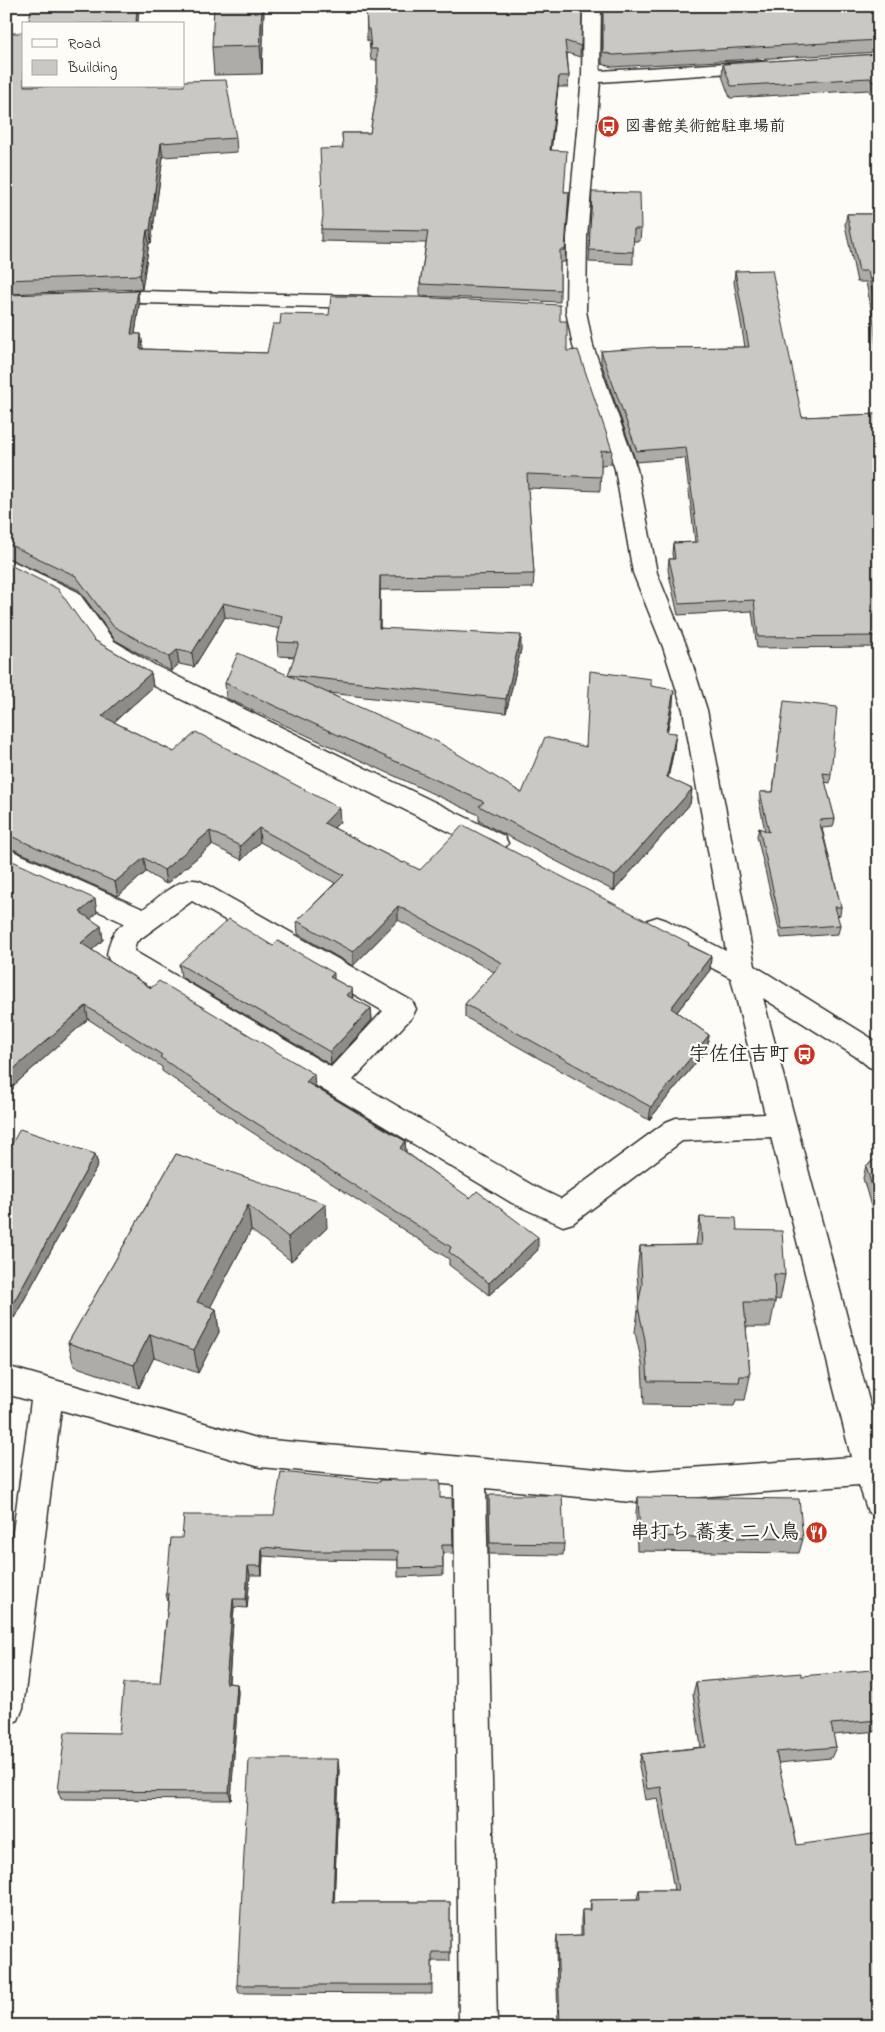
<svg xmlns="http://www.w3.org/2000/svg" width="885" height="2032" viewBox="0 0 885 2032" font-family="'Indie Flower','Klee One',sans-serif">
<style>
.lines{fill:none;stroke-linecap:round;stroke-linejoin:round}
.minor-casing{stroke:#2b2b2b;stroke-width:3}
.minor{fill:#fdfcf7;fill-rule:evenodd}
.wall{fill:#adaca9;stroke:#2b2b2b}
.shaded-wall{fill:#8d8c89;stroke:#2b2b2b}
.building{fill:#c9c8c4;stroke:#2b2b2b}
.labels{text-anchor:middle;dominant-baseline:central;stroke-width:4.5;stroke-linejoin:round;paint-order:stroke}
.far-poi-label{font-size:16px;font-weight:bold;fill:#2b2b2b;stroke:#fdfcf7;text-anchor:start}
.poi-label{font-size:20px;font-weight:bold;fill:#2b2b2b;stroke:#fdfcf7;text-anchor:end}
</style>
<rect width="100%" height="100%" fill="#fdfcf7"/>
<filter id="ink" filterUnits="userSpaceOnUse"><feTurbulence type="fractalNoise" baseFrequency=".02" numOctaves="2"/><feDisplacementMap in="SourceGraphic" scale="10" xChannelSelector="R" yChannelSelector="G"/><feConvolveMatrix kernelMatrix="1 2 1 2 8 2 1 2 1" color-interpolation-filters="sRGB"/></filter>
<g filter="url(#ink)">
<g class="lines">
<defs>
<g id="minor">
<path d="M 583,6 L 601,6 L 600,71 L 759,61 L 765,62 L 768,66 L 765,70 L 759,71 L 600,82 L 587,237 L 586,311 L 593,346 L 637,469 L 657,573 L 687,647 L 707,710 L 755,966 L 879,1043 L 879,1070 L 869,1067 L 858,1058 L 763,998 L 879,1439 L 879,1517 L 868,1512 L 859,1485 L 631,1502 L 486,1488 L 497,2026 L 459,2026 L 454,1485 L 260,1467 L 61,1410 L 23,1708 L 18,1720 L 6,1725 L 6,1582 L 31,1401 L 6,1394 L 6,1366 L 260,1439 L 631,1472 L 851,1457 L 771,1137 L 682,1141 L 573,1223 L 563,1226 L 512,1203 L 110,962 L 107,955 C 110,940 112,932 124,923 L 6,868 L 6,848 L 143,909 C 160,897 180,875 200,881 L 412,1001 L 416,1009 L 412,1017 L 353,1080 L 532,1185 L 561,1199 L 666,1122 L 676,1118 L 765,1114 L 731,978 L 648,934 L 644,927 L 648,920 L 657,917 L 666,920 L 726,951 L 683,710 L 663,647 L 633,573 L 615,469 L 573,346 L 566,311 L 567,237 L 582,77 ZM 192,901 L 383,1011 L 331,1067 L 134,951 L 136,942 Z"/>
<path d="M 141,291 L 367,296 L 374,298 L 377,302 L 374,306 L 367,308 L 141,303 L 100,305 L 93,303 L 90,299 L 93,295 Z"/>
<path d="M 6,558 L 78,592 L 114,641 L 156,666 L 504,836 L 508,843 L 504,850 L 495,852 L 486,850 L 138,678 L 98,653 L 62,602 L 6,575 Z"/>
</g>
</defs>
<use href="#minor" class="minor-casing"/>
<use href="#minor" class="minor"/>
</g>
<g class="wall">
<path d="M 264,6 L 262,74 L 214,75 L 212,47 Z"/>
<path d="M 366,6 L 582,6 L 580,57 L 567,53 L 569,76 L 568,87 L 558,87 L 551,150 L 564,192 L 569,192 L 565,262 L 560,262 L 560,302 L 420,296 L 420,284 L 426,243 L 321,241 L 321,229 L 343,148 L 342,133 L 370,133 L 377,91 L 377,60 L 371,60 L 369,41 L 367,41 Z"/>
<path d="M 602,6 L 879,6 L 879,52 L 612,67 L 602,64 Z"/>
<path d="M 6,33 L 236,138 L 237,152 L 163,157 L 151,243 L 149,243 L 142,289 L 6,294 Z"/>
<path d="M 879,54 L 879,105 L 874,93 L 870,93 L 869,90 L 730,98 L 722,76 L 723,64 Z"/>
<path d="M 592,192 L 641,229 L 640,241 L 633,241 L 633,264 L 589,262 Z"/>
<path d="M 847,214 L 879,214 L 879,352 L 876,352 L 874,324 L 866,282 L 857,282 L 845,225 Z"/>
<path d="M 735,271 L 802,417 L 879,414 L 879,647 L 757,648 L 752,611 L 678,615 L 668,570 L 669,559 L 673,559 L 672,554 L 673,543 L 695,542 L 685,458 L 636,462 L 601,362 L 601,351 L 656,348 L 745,347 L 734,282 Z"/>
<path d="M 6,295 L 139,305 L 135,334 L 141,334 L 143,349 L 267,353 L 560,321 L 567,351 L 612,450 L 611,464 L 601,465 L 600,491 L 528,488 L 534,574 L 533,588 L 380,590 L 380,628 L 521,649 L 506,713 L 329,693 L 522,793 L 585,746 L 651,686 L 673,705 L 667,732 L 674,749 L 668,778 L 692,789 L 690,804 L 614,891 L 479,821 L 479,815 L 226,698 L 225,683 L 288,675 L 295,657 L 278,656 L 277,642 L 280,629 L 225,617 L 194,667 L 179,664 L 171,671 L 115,640 L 79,590 L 6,557 Z"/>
<path d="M 6,563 L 94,640 L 151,673 L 153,687 L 114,722 L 174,752 L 340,822 L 334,828 L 403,863 L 420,870 L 689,945 L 711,956 L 710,970 L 677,1012 L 709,1035 L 707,1049 L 649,1120 L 465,1017 L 465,1004 L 494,972 L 398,920 L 353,966 L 298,934 L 297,921 L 335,883 L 260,842 L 242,860 L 212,845 L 166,884 L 146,872 L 118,896 L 6,846 Z"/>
<path d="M 783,710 L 831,774 L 830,783 L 825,782 L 835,819 L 833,827 L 822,828 L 841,907 L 840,915 L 837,916 L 840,925 L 838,934 L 781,938 L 757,836 L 759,828 L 765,831 L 759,801 L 760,792 L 773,792 Z"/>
<path d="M 6,858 L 97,913 L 90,919 L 101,926 L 103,940 L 92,950 L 151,988 L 405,1141 L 406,1152 L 538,1250 L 489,1295 L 449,1265 L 449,1259 L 244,1127 L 162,1071 L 162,1067 L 88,1019 L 13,1086 L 13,1089 L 6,1096 Z"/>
<path d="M 273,946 L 352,989 L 353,999 L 371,1008 L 372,1020 L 331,1065 L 181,977 L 179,964 Z"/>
<path d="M 6,1154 L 95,1154 L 98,1165 L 14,1318 L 6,1316 Z"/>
<path d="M 176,1154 L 327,1228 L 291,1261 L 251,1230 L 210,1307 L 216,1309 L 219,1332 L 198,1373 L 154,1357 L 139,1388 L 74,1366 L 68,1343 Z"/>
<path d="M 879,1156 L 879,1235 L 863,1178 L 866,1166 Z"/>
<path d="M 700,1217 L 737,1230 L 785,1275 L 780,1300 L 775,1299 L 775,1302 L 770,1327 L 746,1327 L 750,1376 L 745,1400 L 736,1400 L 734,1406 L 644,1405 L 642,1364 L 635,1332 L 639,1304 L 637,1271 L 640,1246 L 696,1245 Z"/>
<path d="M 489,1495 L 564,1544 L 563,1555 L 489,1554 Z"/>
<path d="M 638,1497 L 803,1539 L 799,1553 L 637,1551 L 636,1512 Z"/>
<path d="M 440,1498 L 452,1498 L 453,1554 L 443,1553 L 443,1575 L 398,1577 L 398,1560 L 309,1559 L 263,1556 L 262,1575 L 250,1575 L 247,1608 L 234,1607 L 229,1683 L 237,1684 L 238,1692 L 231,1800 L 61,1799 L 58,1791 L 119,1733 L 160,1683 L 168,1602 L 166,1594 L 182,1538 L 274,1515 Z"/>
<path d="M 801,1676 L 879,1703 L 879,1728 L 878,1731 L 833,1735 L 836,1747 L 831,1758 L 778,1763 L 797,1845 L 879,2026 L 558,2026 L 556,1946 L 557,1936 L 581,1935 L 581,1920 L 582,1910 L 590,1910 L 591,1900 L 637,1899 L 639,1890 L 674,1890 L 658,1798 L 645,1800 L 639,1766 L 641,1754 L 701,1747 L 693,1694 L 696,1682 Z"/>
<path d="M 339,1770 L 334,1902 L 450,1902 L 450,1961 L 432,1961 L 432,1994 L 239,1993 L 237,1985 Z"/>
</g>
<g class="shaded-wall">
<path d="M 137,6 L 139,6 L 138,24 L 136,24 Z"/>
<path d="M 262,6 L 264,6 L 262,74 L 260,46 Z"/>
<path d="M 559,76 L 558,87 L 550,162 L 550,150 Z"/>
<path d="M 161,143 L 163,157 L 151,243 L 150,230 Z"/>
<path d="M 147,230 L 149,243 L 142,289 L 140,275 Z"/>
<path d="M 138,291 L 139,305 L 133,348 L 131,334 Z"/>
<path d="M 141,334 L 143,348 L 142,363 L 140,349 Z"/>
<path d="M 380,576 L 380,642 L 379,628 Z"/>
<path d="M 223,603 L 225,617 L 194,667 L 192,653 Z"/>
<path d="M 521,635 L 521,649 L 506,713 L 506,699 Z"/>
<path d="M 177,650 L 179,664 L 171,671 L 169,657 Z"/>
<path d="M 151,673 L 153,687 L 105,730 L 102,716 Z"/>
<path d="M 674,690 L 673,705 L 664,747 L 666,732 Z"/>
<path d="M 676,733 L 674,749 L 665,792 L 667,777 Z"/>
<path d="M 692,789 L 690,804 L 614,891 L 615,876 Z"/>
<path d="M 339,808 L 340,822 L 324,837 L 324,823 Z"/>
<path d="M 259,828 L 260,842 L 242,860 L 240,846 Z"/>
<path d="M 210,831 L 212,845 L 166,884 L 164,870 Z"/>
<path d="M 144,858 L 146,872 L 118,896 L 115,882 Z"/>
<path d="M 95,899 L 97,913 L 82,926 L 80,912 Z"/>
<path d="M 398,906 L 398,920 L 353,966 L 353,952 Z"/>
<path d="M 101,926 L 103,940 L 84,957 L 81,943 Z"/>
<path d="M 711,956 L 710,970 L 669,1022 L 671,1008 Z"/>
<path d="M 334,973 L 334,985 L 330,977 Z"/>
<path d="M 352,989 L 353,1001 L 346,995 Z"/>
<path d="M 86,1006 L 88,1019 L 13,1086 L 13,1089 L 6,1096 L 6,1079 L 8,1074 Z"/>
<path d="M 371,1008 L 372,1020 L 331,1065 L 330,1052 Z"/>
<path d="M 709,1035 L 707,1049 L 649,1120 L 651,1107 Z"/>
<path d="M 314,1074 L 315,1087 L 306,1082 Z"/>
<path d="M 405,1141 L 406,1154 L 400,1148 Z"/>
<path d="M 95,1154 L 98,1165 L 14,1318 L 11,1307 Z"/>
<path d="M 326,1204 L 327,1228 L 291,1261 L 288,1237 Z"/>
<path d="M 248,1205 L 251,1230 L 201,1325 L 197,1302 Z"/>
<path d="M 538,1237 L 538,1250 L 489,1295 L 489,1283 Z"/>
<path d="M 216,1309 L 219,1332 L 198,1373 L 194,1350 Z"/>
<path d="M 150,1334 L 154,1357 L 139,1388 L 134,1365 Z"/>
<path d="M 262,1547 L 263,1556 L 262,1575 L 261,1566 Z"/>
<path d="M 248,1566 L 250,1575 L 247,1608 L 246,1599 Z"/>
<path d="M 233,1599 L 234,1607 L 228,1691 L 226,1683 Z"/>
<path d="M 237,1684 L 238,1692 L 231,1800 L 229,1792 Z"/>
<path d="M 338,1759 L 339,1770 L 334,1911 L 333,1902 Z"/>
</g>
<g class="building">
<path d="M 32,6 L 137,6 L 136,24 L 28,24 Z"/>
<path d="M 214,6 L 262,6 L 260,46 L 212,47 Z"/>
<path d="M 366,6 L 582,6 L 581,46 L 565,41 L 569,76 L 559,76 L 550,150 L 567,151 L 564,192 L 569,192 L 565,250 L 560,250 L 560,290 L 420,284 L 428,231 L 321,229 L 323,216 L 320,149 L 343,148 L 342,133 L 370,133 L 377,91 L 377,49 L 371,49 L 369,29 L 367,29 Z"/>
<path d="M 603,6 L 879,6 L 879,40 L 613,55 L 603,52 Z"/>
<path d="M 6,33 L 24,33 L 24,86 L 184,86 L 184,81 L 226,80 L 236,138 L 161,143 L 150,230 L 147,230 L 140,275 L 6,280 Z"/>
<path d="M 879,54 L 879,88 L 876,82 L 872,82 L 870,78 L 731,86 L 723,64 Z"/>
<path d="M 592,192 L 640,193 L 641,229 L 634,229 L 633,252 L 589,250 Z"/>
<path d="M 847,214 L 879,214 L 879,341 L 876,313 L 868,271 L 859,271 Z"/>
<path d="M 772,270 L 802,417 L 879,414 L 879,636 L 758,637 L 754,600 L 679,604 L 669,559 L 675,559 L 673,543 L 698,542 L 686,447 L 637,451 L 601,351 L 655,347 L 656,348 L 749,347 L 735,271 Z"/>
<path d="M 138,291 L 131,334 L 141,334 L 140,349 L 267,353 L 273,324 L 280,324 L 281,314 L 329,315 L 331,296 L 417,297 L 560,305 L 560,321 L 567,321 L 567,351 L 578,350 L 612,450 L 601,451 L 601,477 L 527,474 L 534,574 L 380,576 L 379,628 L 521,635 L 506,699 L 288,675 L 299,643 L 277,642 L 282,616 L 223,603 L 192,653 L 177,650 L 169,657 L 113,626 L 76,576 L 6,543 L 6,295 Z"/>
<path d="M 6,563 L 58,589 L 94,640 L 151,673 L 102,716 L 174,752 L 196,732 L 339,808 L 324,823 L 403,863 L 404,862 L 420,870 L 463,825 L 689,943 L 688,945 L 711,956 L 671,1008 L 709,1035 L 651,1107 L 465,1004 L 502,963 L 398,906 L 353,952 L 297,921 L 344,875 L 259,828 L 240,846 L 210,831 L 164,870 L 144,858 L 115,882 L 6,834 Z"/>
<path d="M 238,653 L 438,742 L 522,793 L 545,737 L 586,747 L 590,671 L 651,679 L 651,686 L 674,690 L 666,732 L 676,733 L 667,777 L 692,789 L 615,876 L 479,806 L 484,802 L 225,683 Z"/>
<path d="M 784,701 L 837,707 L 831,774 L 823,773 L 835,819 L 819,820 L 841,907 L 835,907 L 840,925 L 782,929 L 759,828 L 769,832 L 760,792 L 773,792 Z"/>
<path d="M 6,858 L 95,899 L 80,912 L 101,926 L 81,943 L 151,988 L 159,981 L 314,1074 L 306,1082 L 405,1141 L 400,1148 L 437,1175 L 470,1198 L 477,1191 L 538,1237 L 489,1283 L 449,1252 L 451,1247 L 242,1114 L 160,1057 L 162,1055 L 86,1006 L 8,1074 L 10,1076 L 6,1079 Z"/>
<path d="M 229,919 L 273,946 L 278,941 L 334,973 L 330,977 L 352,989 L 346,995 L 371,1008 L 330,1052 L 179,964 Z"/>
<path d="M 20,1129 L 95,1154 L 11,1307 L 6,1305 L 6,1154 Z"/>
<path d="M 176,1154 L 326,1204 L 288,1237 L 248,1205 L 197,1302 L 216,1309 L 194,1350 L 150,1334 L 134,1365 L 68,1343 Z"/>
<path d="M 879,1156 L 879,1210 L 866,1166 Z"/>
<path d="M 700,1217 L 736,1218 L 737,1230 L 782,1231 L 785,1275 L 774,1274 L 775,1302 L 744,1302 L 750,1376 L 740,1376 L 739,1382 L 648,1381 L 645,1340 L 638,1307 L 642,1284 L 640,1246 L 702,1245 Z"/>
<path d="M 281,1472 L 380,1482 L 380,1480 L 440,1480 L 440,1498 L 452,1498 L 453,1545 L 442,1545 L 443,1567 L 398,1568 L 398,1551 L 308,1551 L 262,1547 L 261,1566 L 248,1566 L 246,1599 L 233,1599 L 226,1683 L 237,1684 L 229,1792 L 58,1791 L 65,1732 L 119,1733 L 124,1683 L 160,1683 L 169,1594 L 166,1594 L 171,1538 L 182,1538 L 184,1515 L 274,1515 Z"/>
<path d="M 489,1495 L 562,1495 L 564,1544 L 490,1543 Z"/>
<path d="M 638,1497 L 799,1499 L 803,1539 L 640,1536 Z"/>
<path d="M 872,1670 L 879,1703 L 879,1720 L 831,1724 L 836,1747 L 776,1752 L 797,1845 L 879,1833 L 879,2026 L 560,2026 L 557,1936 L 583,1935 L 582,1910 L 591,1910 L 591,1900 L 640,1899 L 639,1890 L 678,1890 L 661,1787 L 647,1789 L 641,1754 L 706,1747 L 696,1682 L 801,1673 L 801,1676 Z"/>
<path d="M 249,1759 L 338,1759 L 333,1902 L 450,1902 L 450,1952 L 432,1952 L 432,1985 L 237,1985 Z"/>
</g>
</g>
<defs>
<symbol id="bus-disc" viewBox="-11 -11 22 22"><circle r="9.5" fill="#c8321e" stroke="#fdfcf7"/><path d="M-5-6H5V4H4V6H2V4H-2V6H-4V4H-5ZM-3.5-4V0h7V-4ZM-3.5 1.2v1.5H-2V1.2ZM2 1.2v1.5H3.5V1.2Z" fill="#fff"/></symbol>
<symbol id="restaurant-disc" viewBox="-11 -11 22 22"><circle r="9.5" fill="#c8321e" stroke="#fdfcf7"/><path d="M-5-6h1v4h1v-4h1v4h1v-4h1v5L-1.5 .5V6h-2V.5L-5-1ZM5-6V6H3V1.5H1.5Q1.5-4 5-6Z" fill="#fff"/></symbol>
</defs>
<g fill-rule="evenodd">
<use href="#bus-disc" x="596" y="114" width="25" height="25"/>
<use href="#bus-disc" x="792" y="1042" width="25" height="25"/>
<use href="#restaurant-disc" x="804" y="1520" width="25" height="25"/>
</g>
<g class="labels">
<g class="far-poi-label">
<text x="625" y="127">図書館美術館駐車場前</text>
</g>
<g class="poi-label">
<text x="789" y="1055">宇佐住吉町</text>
<text x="800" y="1533">串打ち 蕎麦 二八鳥</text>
</g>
</g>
<rect width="885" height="2032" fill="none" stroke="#fdfcf7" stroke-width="25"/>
<rect x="12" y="12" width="860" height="2007" fill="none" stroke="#2b2b2b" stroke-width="2" filter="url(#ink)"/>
<rect x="22" y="22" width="162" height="65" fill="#fdfcf7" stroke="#a9a8a5"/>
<rect x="32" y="39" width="25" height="8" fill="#fdfcf7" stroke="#a9a8a5"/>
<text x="68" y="48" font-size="15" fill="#2b2b2b">Road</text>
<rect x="32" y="60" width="25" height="15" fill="#c9c8c4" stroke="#a9a8a5"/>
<text x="68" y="72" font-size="15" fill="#2b2b2b">Building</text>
</svg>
